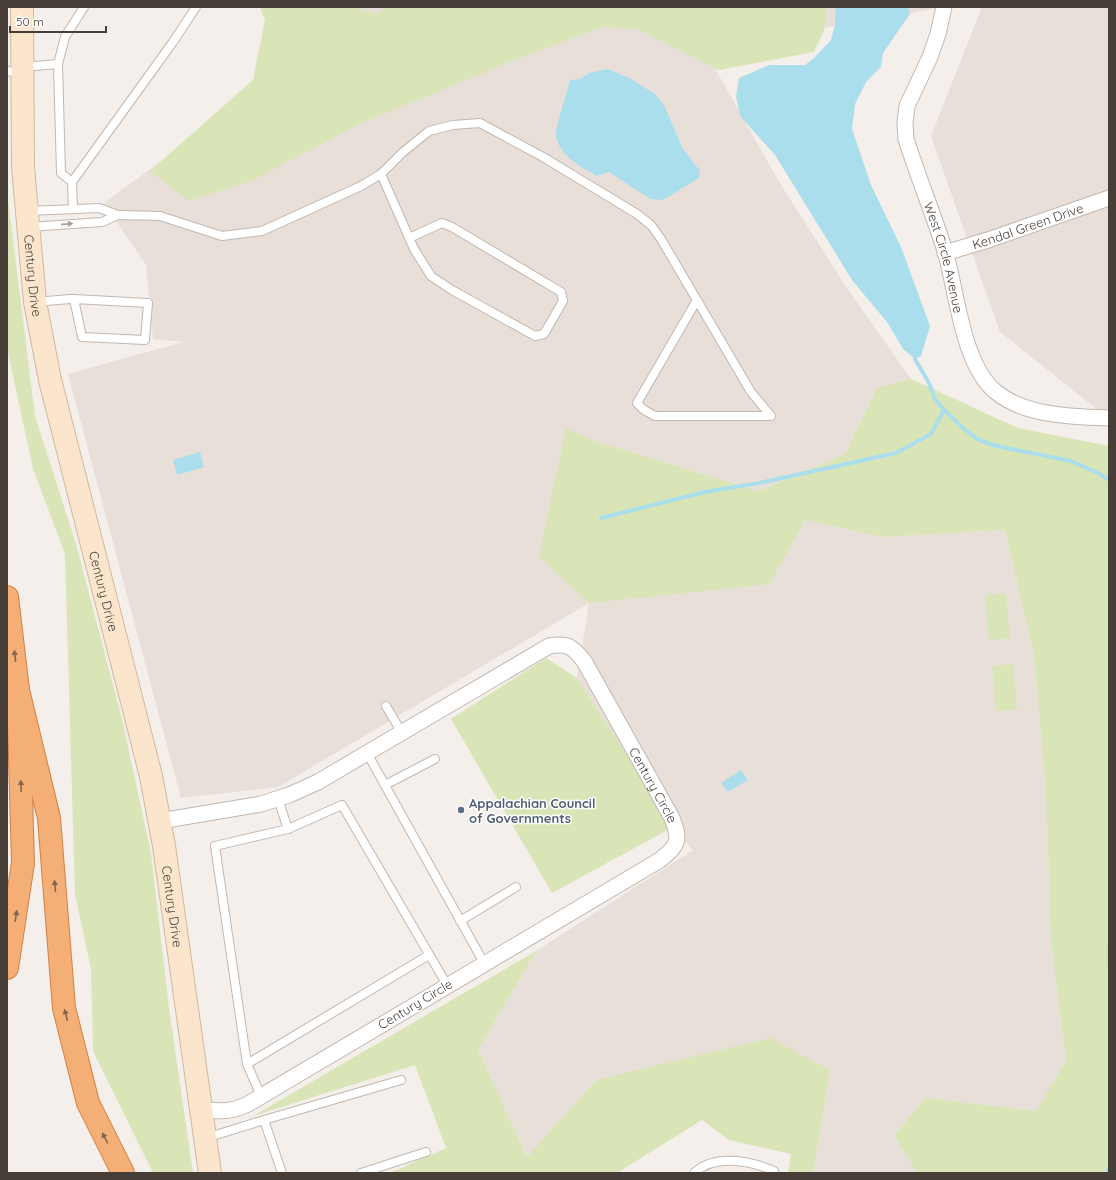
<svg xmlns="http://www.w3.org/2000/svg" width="1116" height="1180" viewBox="0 0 1116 1180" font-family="Quicksand,sans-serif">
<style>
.residential{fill:#e7dfd8}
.green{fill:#d9e5b6}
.water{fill:#abdeec}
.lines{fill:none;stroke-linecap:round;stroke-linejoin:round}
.stream{stroke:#abdeec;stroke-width:4}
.lane-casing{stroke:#c2b7b0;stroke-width:10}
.street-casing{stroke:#c2b7b0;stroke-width:17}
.secondary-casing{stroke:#d0b89d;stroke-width:24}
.highway-casing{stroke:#d28145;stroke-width:24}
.lane{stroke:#fff;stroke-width:8}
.street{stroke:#fff;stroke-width:15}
.secondary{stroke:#fbe6cd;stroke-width:22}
.highway{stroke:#f3af75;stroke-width:22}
.oneway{fill:#a39e9c}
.oneway2{fill:#83664d}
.service-dot{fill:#5c6f8a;stroke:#fff;stroke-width:1.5}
.labels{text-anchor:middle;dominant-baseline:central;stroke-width:3;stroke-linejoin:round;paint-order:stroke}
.street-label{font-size:13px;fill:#473e38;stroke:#fff}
.service-label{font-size:13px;font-weight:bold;fill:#4e5e75;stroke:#fff;text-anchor:start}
</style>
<rect width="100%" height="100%" fill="#f4efea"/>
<g class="residential">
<path d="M 284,7 L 944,7 L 704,49 L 781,185 L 847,288 L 911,379 L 877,388 L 845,454 L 758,491 L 598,442 L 566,428 L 770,584 L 805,520 L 882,537 L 1005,530 L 1034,655 L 1046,792 L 1051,942 L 1066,1061 L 1037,1111 L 926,1098 L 894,1135 L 917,1173 L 813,1173 L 830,1070 L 596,1080 L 527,1157 L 478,1050 L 536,951 L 693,850 L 673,827 L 577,678 L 589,603 L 278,787 L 181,798 L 68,374 L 183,342 L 153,339 L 146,265 L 104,203 L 242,102 L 268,91 Z"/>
<path d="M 982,7 L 1109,7 L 1109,419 L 1000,332 L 931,136 Z"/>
</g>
<g class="green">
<path d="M 260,7 L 360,7 L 361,10 L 378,14 L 385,7 L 826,7 L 824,31 L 814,52 L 719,70 L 637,29 L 603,27 L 522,57 L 362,123 L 251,181 L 189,201 L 150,171 L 253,80 L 265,20 Z"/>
<path d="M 7,191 L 35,416 L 76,544 L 122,719 L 151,853 L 169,1008 L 193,1173 L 153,1173 L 93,1051 L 91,969 L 75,894 L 65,554 L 33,469 L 7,348 Z"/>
<path d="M 911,379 L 1018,428 L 1109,446 L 1109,1173 L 917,1173 L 894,1135 L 926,1098 L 1036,1111 L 1066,1061 L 1051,942 L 1046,792 L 1034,655 L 1005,530 L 882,537 L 805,520 L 770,584 L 589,603 L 539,557 L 566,428 L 598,442 L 758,491 L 845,454 L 877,388 Z"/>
<path d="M 1006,593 L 1010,638 L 989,640 L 985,595 Z"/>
<path d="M 546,658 L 577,678 L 673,827 L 552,893 L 451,719 Z"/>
<path d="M 1013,664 L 1017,709 L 996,711 L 992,666 Z"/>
<path d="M 536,951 L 478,1050 L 527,1157 L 596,1080 L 770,1038 L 830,1070 L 813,1173 L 788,1173 L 791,1154 L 729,1140 L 702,1120 L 617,1173 L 390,1173 L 446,1148 L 415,1065 L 253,1116 Z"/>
</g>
<g class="water">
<path d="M 836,7 L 908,7 L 910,14 L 883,53 L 881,67 L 866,82 L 855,104 L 852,129 L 871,185 L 901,247 L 930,326 L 921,356 L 915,359 L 903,349 L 887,322 L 852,280 L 775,155 L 740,116 L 736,96 L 739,78 L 769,65 L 805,65 L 814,58 L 831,40 L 835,24 Z"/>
<path d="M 608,69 L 629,78 L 655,94 L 664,105 L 683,149 L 700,171 L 699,178 L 663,200 L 650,199 L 609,172 L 597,176 C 581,167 559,156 556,135 C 555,129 568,90 570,80 L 580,79 L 589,73 Z"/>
<path d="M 200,452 L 204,467 L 177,475 L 173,460 Z"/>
<path d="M 741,770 L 748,780 L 728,792 L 721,783 Z"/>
</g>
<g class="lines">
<g class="stream">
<path d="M 915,359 L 929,383 L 935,399 L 944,410 L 964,429 L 979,440 L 996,446 L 1071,461 L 1100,474 L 1109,480"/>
<path d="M 601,518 L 705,492 L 759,483 L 896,453 L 931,434 L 944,410"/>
<path d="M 1109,945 L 1109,963"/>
<path d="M 1107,1173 L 1109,1169"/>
</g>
<defs>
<g id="lane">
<path d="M 58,64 L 61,173 L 72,182"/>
<path d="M 23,67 L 58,64 L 65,37 L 84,7"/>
<path d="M 7,71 L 22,73"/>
<path d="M 381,174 L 414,249 L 431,276 L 452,290 L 535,336 L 544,334 L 563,301 L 561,292 L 452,227 L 442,223 L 409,238"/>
<path d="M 73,209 L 72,182 L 173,42 L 196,7"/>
<path d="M 28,211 L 99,208 L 118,215 L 102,222 L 29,227"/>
<path d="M 118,215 L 160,216 L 222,236 L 262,231 L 361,186 L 381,174 L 402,153 L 429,131 L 453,125 L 480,123 L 543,157 L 637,214 L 651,225 L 661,239 L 751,392 L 771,416 L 655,416 L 644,410 L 637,403 L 697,300"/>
<path d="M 35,302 L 70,299 L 74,299 L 148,303 L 145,340 L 82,337 L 74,299"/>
<path d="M 386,706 L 402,733"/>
<path d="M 367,753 L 484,963"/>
<path d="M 385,785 L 435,759"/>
<path d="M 278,799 L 288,829 L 342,805 L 447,985"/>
<path d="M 460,921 L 516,887"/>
<path d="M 247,1064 L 215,846 L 288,829"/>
<path d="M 261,1096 L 247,1064 L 429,955"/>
<path d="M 264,1120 L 401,1080"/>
<path d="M 206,1138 L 264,1120 L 282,1173"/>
<path d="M 361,1173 L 426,1152"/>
<path d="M 694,1173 C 715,1153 751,1161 774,1171 L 774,1173"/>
</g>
<g id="street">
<path id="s1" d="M 944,7 L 938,34 L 930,57 L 907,106 L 905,123 L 906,139 C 918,177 933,213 945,251 C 957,291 962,365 996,392 C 1025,416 1073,417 1109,418"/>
<path id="s2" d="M 945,253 L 988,240 L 1109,198"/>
<path id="s3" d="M 160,821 L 261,804 L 289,795 L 318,782 L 367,753 L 549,646 C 568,643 572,646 584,661 L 672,818 C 681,842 678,845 660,860 L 248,1104 C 232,1112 219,1112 201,1109"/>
</g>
<g id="secondary">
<path id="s4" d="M 22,7 L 23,167 L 35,302 L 50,380 L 151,776 L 164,846 L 210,1173"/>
</g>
<g id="highway">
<path d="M 7,597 L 18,690 L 23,863 L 7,968"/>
<path d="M 18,690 L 49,818 L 64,1008 L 88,1103 L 123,1173"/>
</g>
</defs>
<use href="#lane" class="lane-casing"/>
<use href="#street" class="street-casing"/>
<use href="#secondary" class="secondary-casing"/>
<use href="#highway" class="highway-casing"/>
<use href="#lane" class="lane"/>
<use href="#street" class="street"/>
<use href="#secondary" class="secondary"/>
<use href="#highway" class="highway"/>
</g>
<defs><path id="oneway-solid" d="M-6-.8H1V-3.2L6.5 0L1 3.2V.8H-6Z"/></defs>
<use class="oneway" href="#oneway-solid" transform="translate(67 224) rotate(-4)"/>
<g class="oneway2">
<use href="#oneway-solid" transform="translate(15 656) rotate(-96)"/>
<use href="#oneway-solid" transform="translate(21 786) rotate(-92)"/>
<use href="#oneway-solid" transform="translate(55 886) rotate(-95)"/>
<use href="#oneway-solid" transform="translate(16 916) rotate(-81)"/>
<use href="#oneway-solid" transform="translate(66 1015) rotate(-104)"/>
<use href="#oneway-solid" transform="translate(105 1138) rotate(-117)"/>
</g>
<circle class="service-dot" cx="461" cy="810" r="4"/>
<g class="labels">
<g class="street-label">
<text stroke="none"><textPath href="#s2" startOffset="87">Kendal Green Drive</textPath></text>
<text stroke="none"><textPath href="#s1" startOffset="264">West Circle Avenue</textPath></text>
<text stroke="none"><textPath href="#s4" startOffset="269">Century Drive</textPath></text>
<text stroke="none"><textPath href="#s4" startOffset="593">Century Drive</textPath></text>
<text stroke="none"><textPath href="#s3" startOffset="615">Century Circle</textPath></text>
<text stroke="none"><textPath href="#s4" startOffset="916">Century Drive</textPath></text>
<text transform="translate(415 1004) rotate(-31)">Century Circle</text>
</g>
<g class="service-label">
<text x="469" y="803">Appalachian Council<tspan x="469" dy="15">of Governments</tspan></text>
</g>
</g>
<rect width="1116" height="1180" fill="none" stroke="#473e38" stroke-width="16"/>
<path d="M10 26v6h96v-6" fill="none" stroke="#473e38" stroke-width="2"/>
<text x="16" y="26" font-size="12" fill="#473e38" stroke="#ffffff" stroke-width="3" paint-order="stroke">50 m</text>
</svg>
